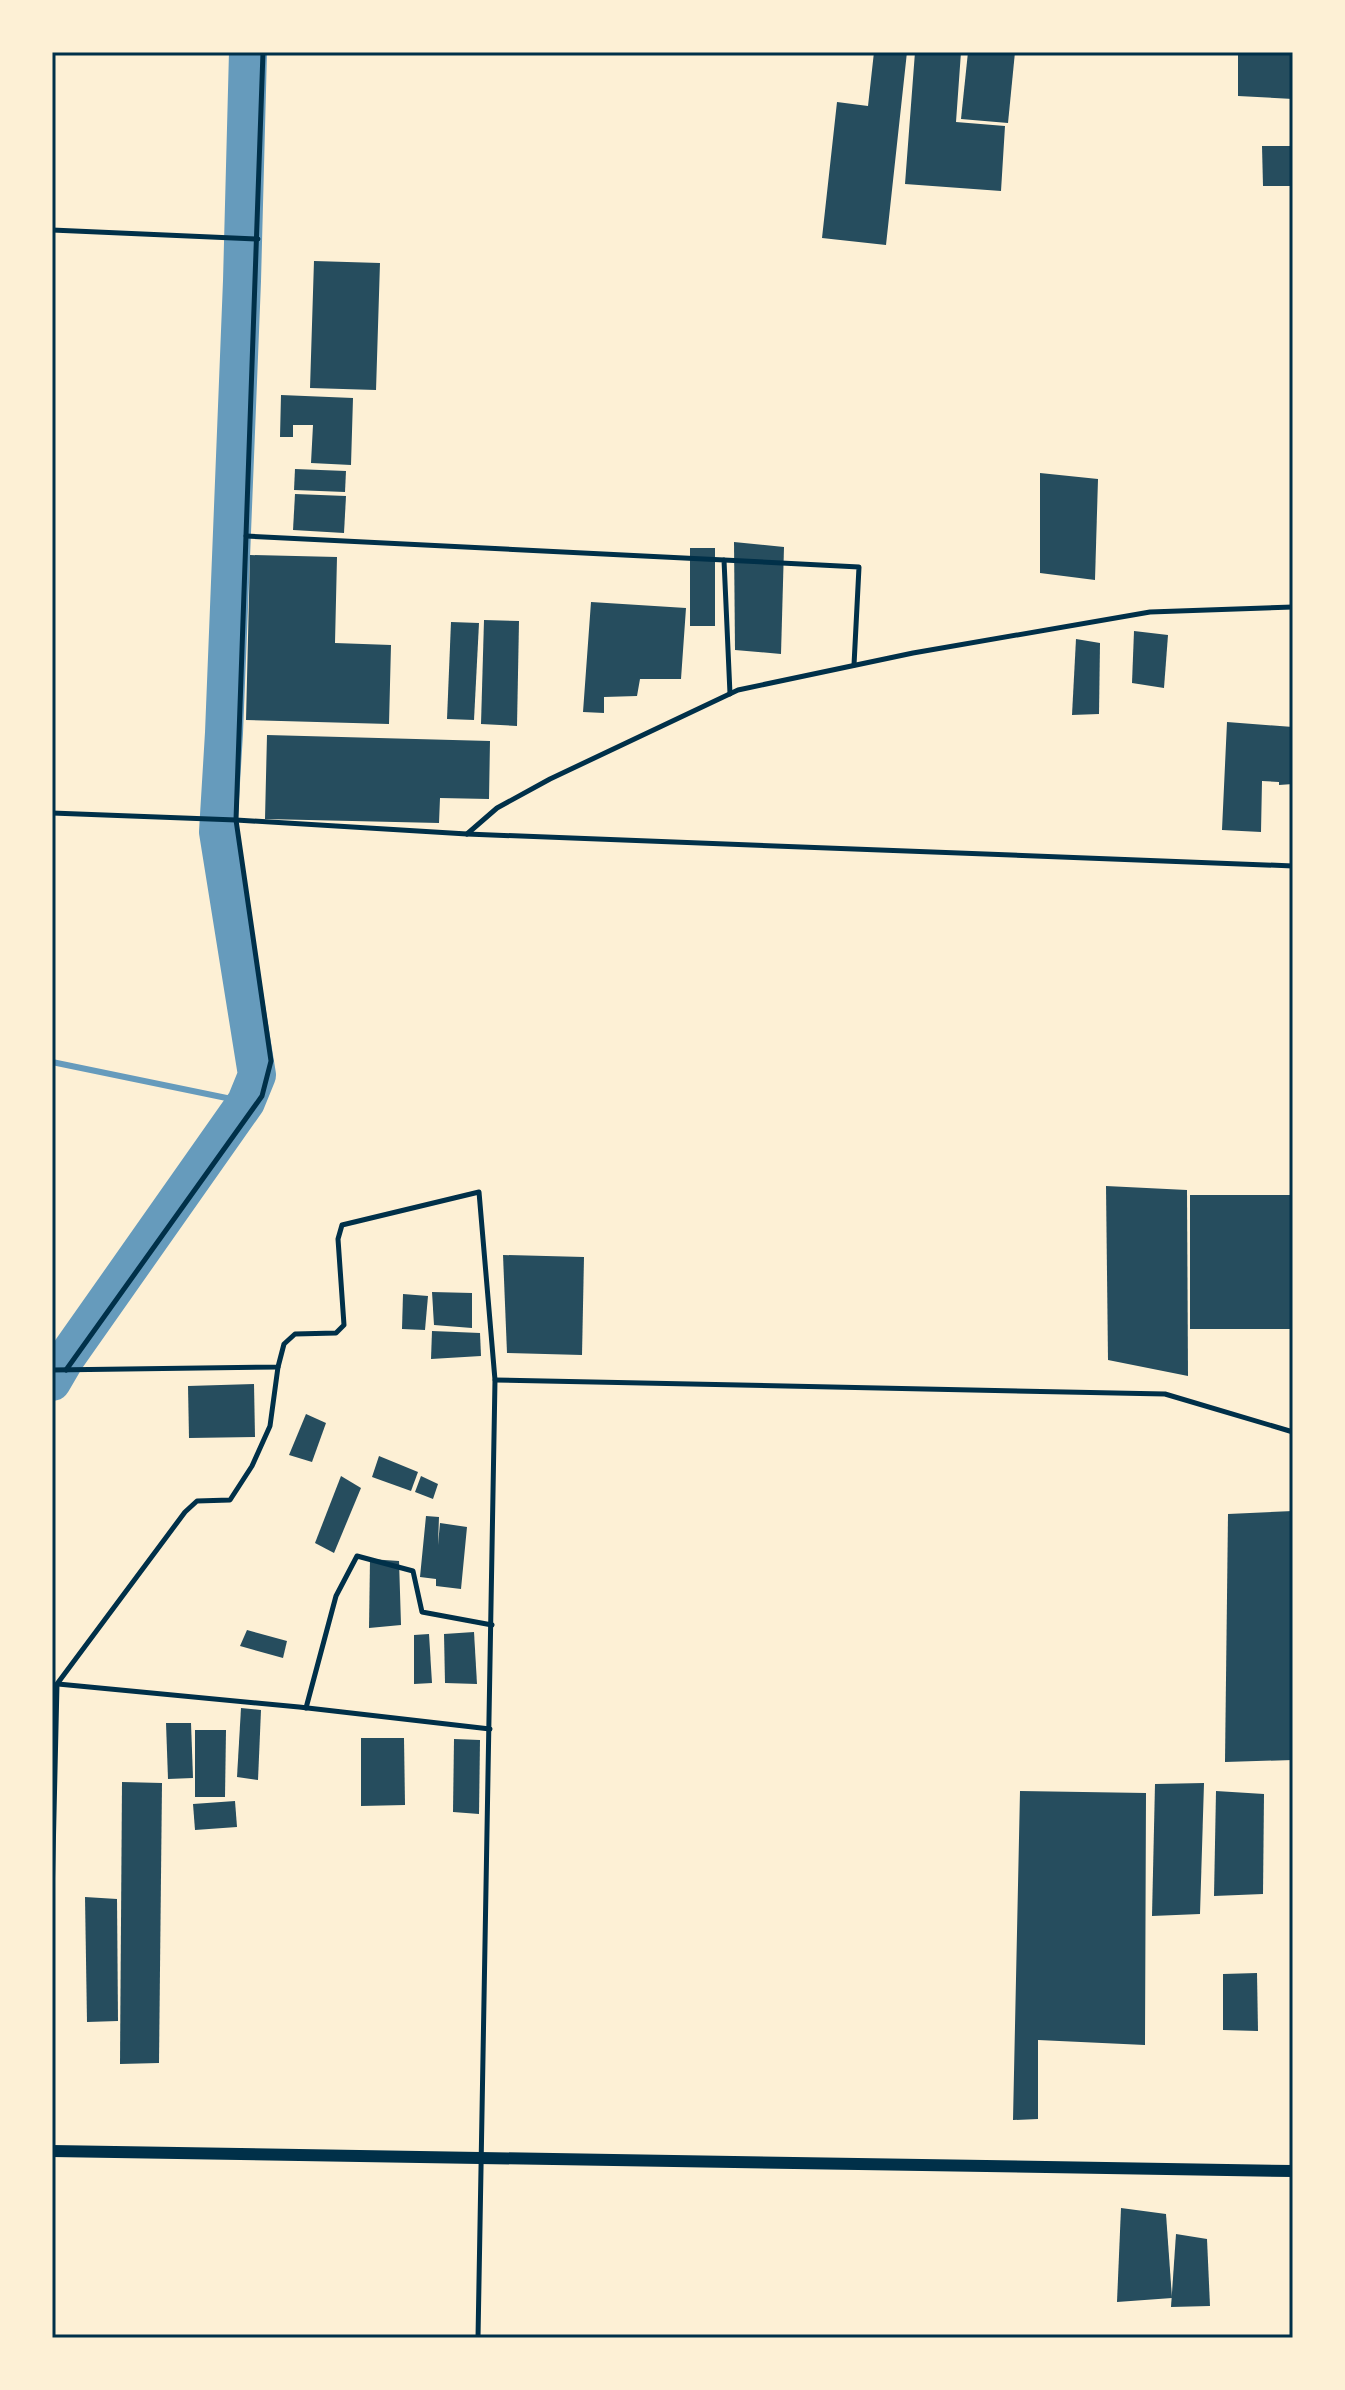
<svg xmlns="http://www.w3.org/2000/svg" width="1345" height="2390" viewBox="0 0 1345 2390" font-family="'Varela Round',sans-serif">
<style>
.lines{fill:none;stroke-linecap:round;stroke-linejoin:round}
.stream{stroke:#669bbc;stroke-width:6}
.river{stroke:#669bbc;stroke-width:38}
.building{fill:#264d5e}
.service{stroke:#003049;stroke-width:5}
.tertiary{stroke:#003049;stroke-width:12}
.neatline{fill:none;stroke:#003049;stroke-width:3}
</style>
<rect width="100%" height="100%" fill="#fdf0d5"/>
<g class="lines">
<path class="stream" d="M 52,1062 L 246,1102"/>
<path class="river" d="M 52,1382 L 66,1358 L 246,1102 L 257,1075 L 218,832 L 224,733 L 242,281 L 248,52"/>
</g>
<g class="building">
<path d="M 874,52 L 907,52 L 886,245 L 822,238 L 837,102 L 868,106 Z"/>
<path d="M 915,52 L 961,52 L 956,122 L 1005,126 L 1001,191 L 905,184 Z"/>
<path d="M 968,52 L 1015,52 L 1008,123 L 961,119 Z"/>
<path d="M 1262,52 L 1293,52 L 1293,99 L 1238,96 L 1238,54 L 1262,55 Z"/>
<path d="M 1262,146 L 1293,146 L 1293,186 L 1263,186 Z"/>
<path d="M 314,261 L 380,263 L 376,390 L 310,388 Z"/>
<path d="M 281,395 L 353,398 L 351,465 L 311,463 L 313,425 L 293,425 L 293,437 L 280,437 Z"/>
<path d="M 295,469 L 346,471 L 345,492 L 294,490 Z"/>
<path d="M 1040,473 L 1098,479 L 1095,580 L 1040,573 Z"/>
<path d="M 295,494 L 346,496 L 344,533 L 293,530 Z"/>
<path d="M 734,542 L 784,547 L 781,654 L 735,650 Z"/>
<rect x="690" y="548" width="25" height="78"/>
<path d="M 250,555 L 337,557 L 335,643 L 391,645 L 389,724 L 246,720 Z"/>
<path d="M 591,602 L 686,608 L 681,679 L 640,679 L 637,696 L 604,697 L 604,713 L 583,712 Z"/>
<path d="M 484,620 L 519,621 L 517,726 L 481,724 Z"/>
<path d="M 451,622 L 479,623 L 474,720 L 447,719 Z"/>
<path d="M 1134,631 L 1168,635 L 1164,688 L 1132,683 Z"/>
<path d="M 1076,639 L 1100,643 L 1099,714 L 1072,715 Z"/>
<path d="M 1227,722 L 1293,727 L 1293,784 L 1279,785 L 1279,782 L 1262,781 L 1261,832 L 1222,830 Z"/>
<path d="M 267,735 L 490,741 L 489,799 L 440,798 L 439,823 L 265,819 Z"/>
<path d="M 1106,1186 L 1187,1190 L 1188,1376 L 1108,1360 Z"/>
<rect x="1190" y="1195" width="103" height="134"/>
<path d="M 503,1255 L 584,1257 L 582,1355 L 507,1353 Z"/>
<path d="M 432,1292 L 472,1293 L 472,1328 L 434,1325 Z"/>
<path d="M 403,1294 L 428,1296 L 425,1330 L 402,1329 Z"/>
<path d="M 432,1331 L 480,1333 L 481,1356 L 431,1359 Z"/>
<path d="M 254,1384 L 255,1437 L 189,1438 L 188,1386 Z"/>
<path d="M 306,1414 L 326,1423 L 312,1462 L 289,1455 Z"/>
<path d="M 379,1456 L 418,1472 L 411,1491 L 372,1477 Z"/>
<path d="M 341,1476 L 361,1488 L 334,1553 L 315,1543 Z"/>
<path d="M 421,1476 L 438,1484 L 433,1499 L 415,1492 Z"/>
<path d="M 1293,1511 L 1293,1760 L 1225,1762 L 1228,1514 Z"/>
<path d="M 426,1516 L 439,1517 L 438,1545 L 440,1523 L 467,1527 L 461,1589 L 436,1586 L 436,1579 L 420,1577 Z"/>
<path d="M 370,1559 L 399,1561 L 401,1625 L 369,1628 Z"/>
<path d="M 247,1630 L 287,1641 L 283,1658 L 240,1646 Z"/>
<path d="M 474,1632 L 477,1684 L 445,1683 L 444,1634 Z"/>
<path d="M 429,1634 L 432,1683 L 414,1684 L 414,1635 Z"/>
<path d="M 241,1708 L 261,1710 L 258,1780 L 237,1777 Z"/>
<path d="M 166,1723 L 191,1723 L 193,1778 L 168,1779 Z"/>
<path d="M 195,1730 L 226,1730 L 225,1797 L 195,1797 Z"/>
<path d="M 361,1738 L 404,1738 L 405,1805 L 361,1806 Z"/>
<path d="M 454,1739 L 480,1740 L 479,1814 L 453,1812 Z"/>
<path d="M 122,1782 L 162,1783 L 159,2063 L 120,2064 Z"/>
<path d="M 1204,1783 L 1200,1914 L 1152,1916 L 1155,1784 Z"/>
<path d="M 1020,1791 L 1146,1793 L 1145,2045 L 1038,2040 L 1038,2119 L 1013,2120 Z"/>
<path d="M 1216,1791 L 1264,1794 L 1263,1894 L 1214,1896 Z"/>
<path d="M 235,1801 L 237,1827 L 195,1830 L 193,1804 Z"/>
<path d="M 85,1897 L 117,1899 L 118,2021 L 87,2022 Z"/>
<path d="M 1257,1973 L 1258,2031 L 1223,2030 L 1223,1974 Z"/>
<path d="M 1121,2208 L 1166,2214 L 1172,2298 L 1117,2302 Z"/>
<path d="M 1176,2234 L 1207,2239 L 1210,2306 L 1171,2307 Z"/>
</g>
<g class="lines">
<g class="service">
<path d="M 52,230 L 258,239"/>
<path d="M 246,536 L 724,560 L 730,694"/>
<path d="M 724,560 L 859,567 L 854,665"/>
<path d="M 52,813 L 236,820 L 467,834 L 1293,866"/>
<path d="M 467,834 L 497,808 L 550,779 L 738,690 L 913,653 L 1150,612 L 1293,607"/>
<path d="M 52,1370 L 278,1367 L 284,1344 L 295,1334 L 336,1333 L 344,1325 L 338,1239 L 342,1225 L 479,1192 L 495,1380 L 478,2338"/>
<path d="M 66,1370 L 262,1096 L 271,1061 L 236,820 L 263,52"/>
<path d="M 495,1380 L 1165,1394 L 1293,1432"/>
<path d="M 58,1684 L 299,1707 L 490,1729"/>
<path d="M 306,1708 L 336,1596 L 357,1556 L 413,1571 L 422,1612 L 492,1625"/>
<path d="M 52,1900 L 57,1684 L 185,1512 L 197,1501 L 230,1500 L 252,1466 L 270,1426 L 278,1367"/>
</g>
<path class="tertiary" d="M 52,2151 L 1293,2171"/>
</g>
<rect width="1345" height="2390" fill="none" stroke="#fdf0d5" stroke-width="108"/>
<rect x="54" y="54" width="1237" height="2282" class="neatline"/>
</svg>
